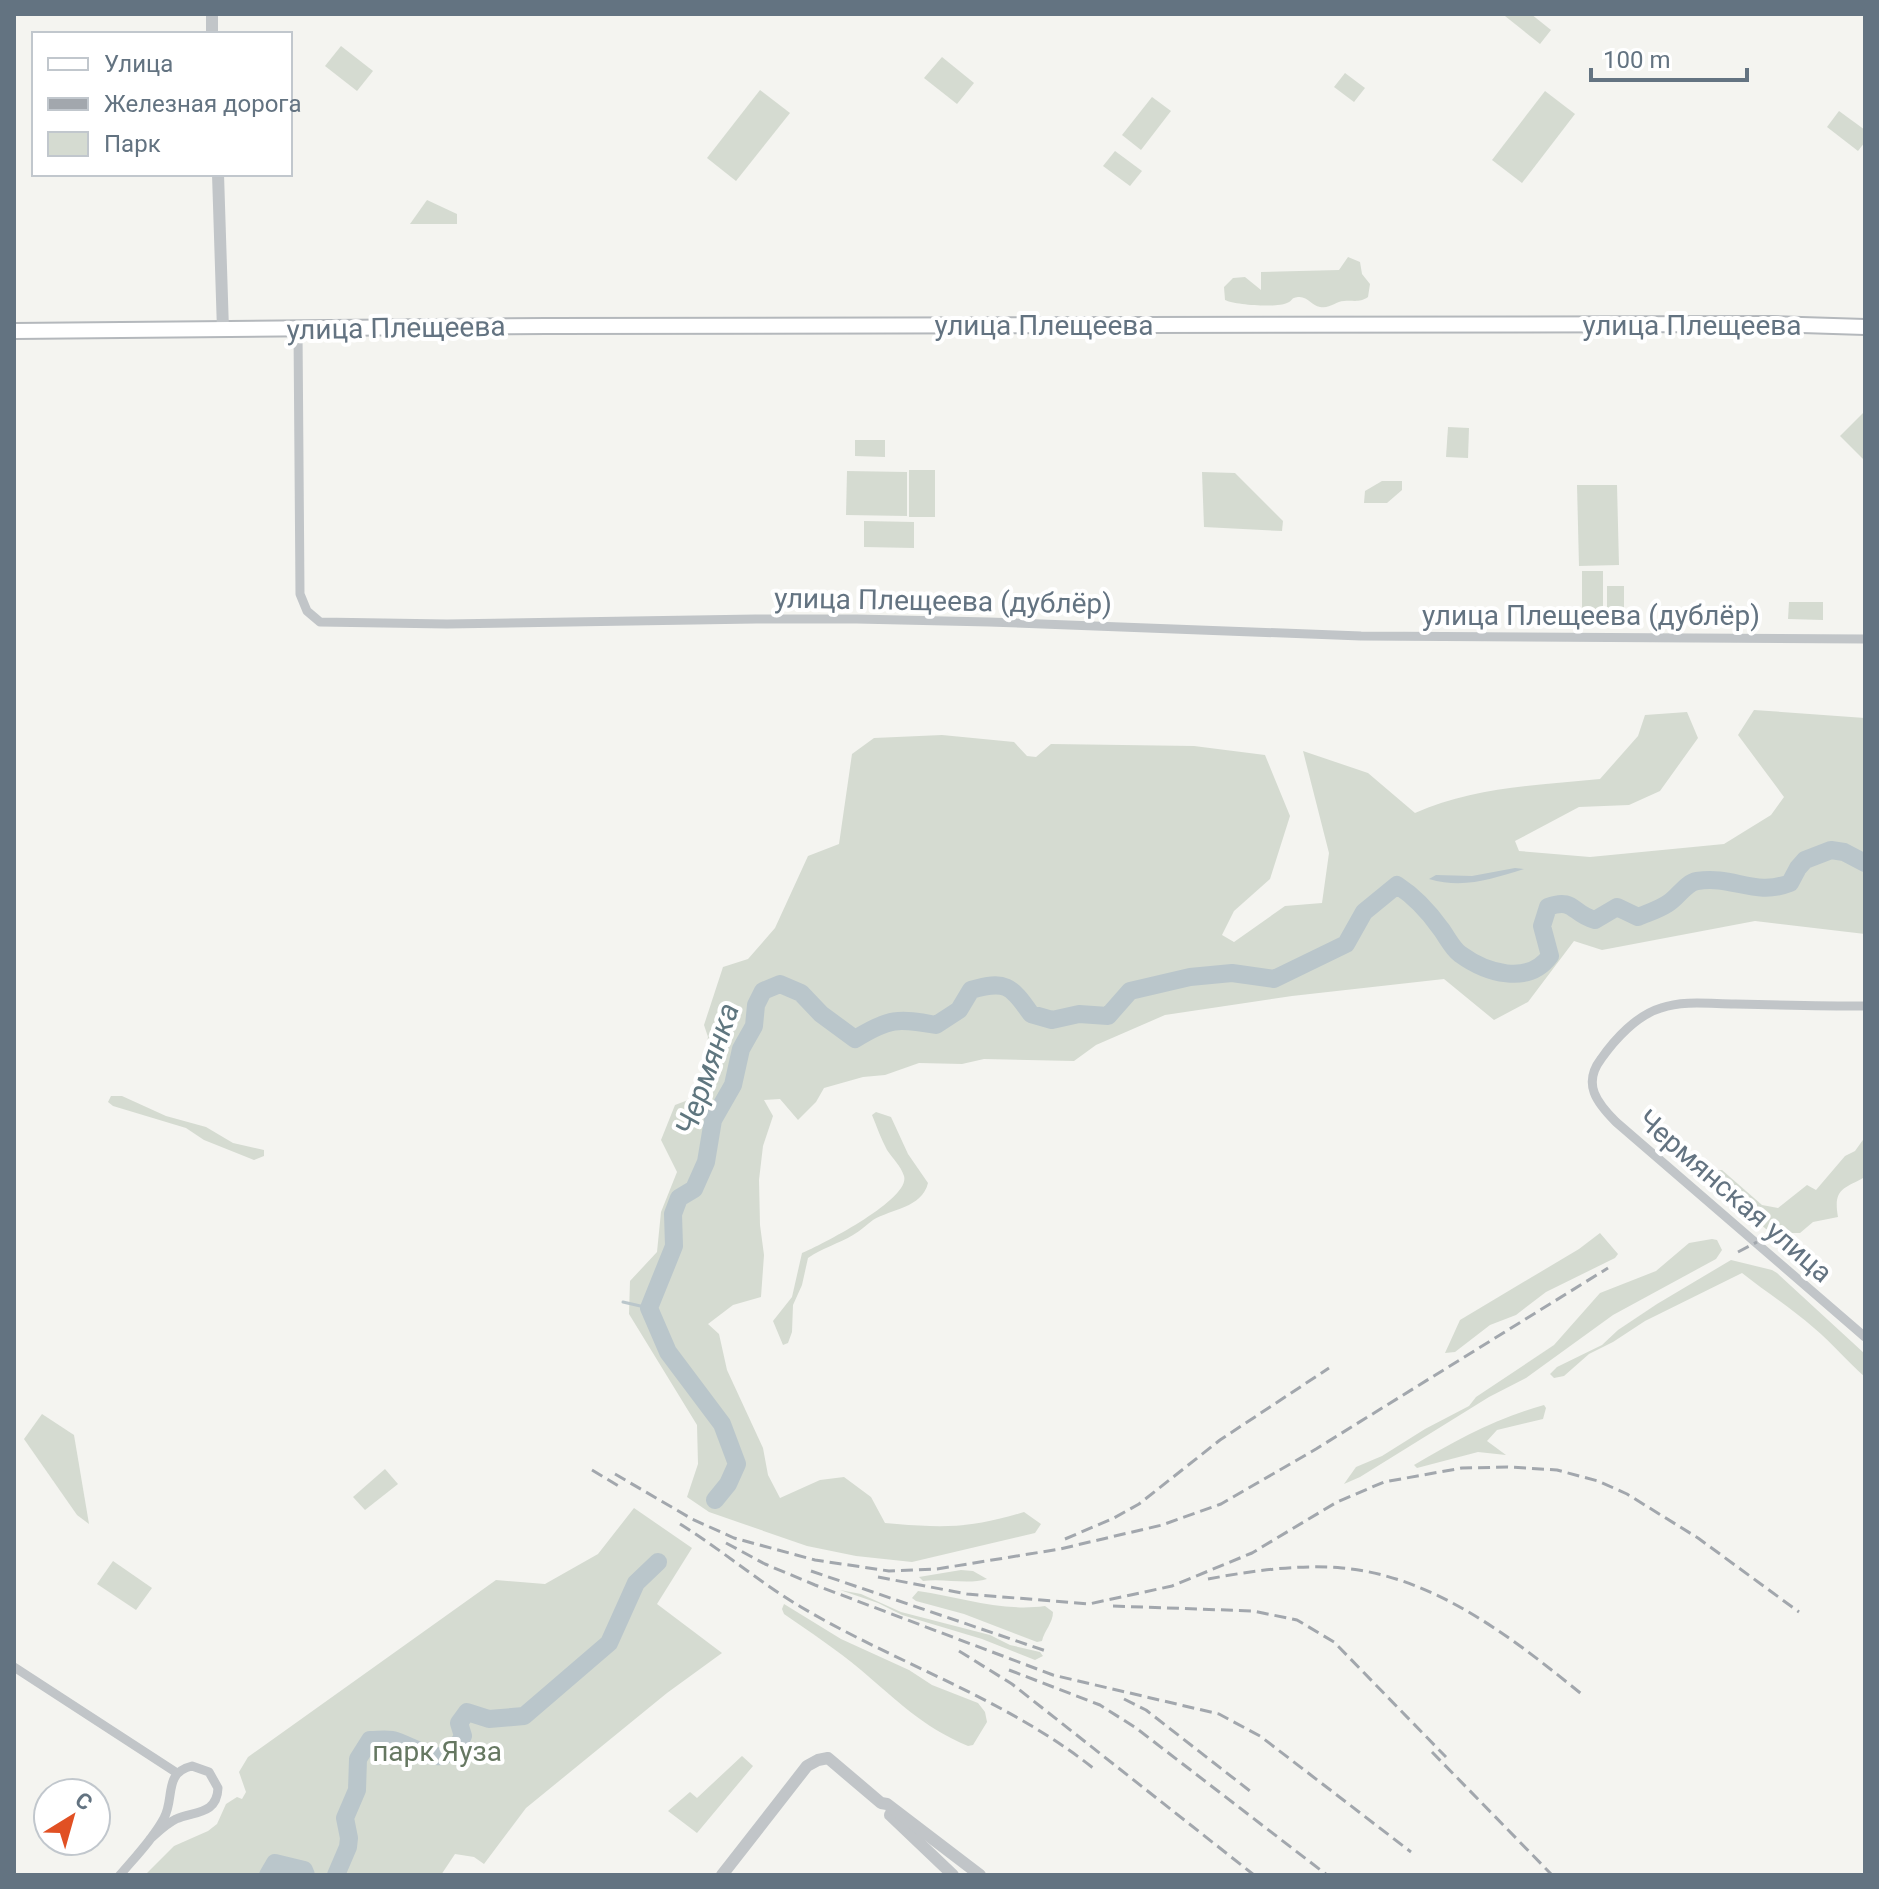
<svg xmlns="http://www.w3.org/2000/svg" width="1879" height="1889" viewBox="0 0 1879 1889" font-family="Roboto,sans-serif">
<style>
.green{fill:#d5dbd1}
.water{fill:#bac6cb}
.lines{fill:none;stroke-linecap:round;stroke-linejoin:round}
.stream{stroke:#bac6cb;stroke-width:3}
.river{stroke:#bac6cb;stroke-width:18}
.secondary-casing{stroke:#b4b8bc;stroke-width:18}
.minor{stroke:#c1c5c8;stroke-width:9}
.tertiary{stroke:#c1c5c8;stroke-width:12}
.secondary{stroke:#fff;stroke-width:14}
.rail{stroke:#a2a7ad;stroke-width:3;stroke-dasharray:12 6;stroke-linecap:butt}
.labels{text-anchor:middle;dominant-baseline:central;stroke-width:8;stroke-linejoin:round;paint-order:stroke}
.street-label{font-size:28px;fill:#637381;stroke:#fff}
.park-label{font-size:28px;fill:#667862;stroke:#fff}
.water-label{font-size:30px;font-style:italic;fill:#5f767f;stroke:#fff}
</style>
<rect width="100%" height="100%" fill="#f4f4f0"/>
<g class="green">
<path d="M 1507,14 L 1531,14 L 1551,30 L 1540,44 L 1505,16 Z"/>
<path d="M 341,46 L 373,71 L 357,91 L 325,66 Z"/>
<path d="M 942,57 L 974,83 L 957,104 L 924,78 Z"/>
<path d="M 1345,73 L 1365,88 L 1354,102 L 1334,87 Z"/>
<path d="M 760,90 L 790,113 L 736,181 L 707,158 Z"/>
<path d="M 1545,91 L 1575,114 L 1522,183 L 1492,160 Z"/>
<path d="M 1152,97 L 1171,111 L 1141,150 L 1122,135 Z"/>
<path d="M 1839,111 L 1865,130 L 1865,142 L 1858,151 L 1827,127 Z"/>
<path d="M 1115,151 L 1142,171 L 1130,186 L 1103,166 Z"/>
<path d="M 427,200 L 457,214 L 457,224 L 410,224 Z"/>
<path d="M 1348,257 L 1360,262 L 1362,274 L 1370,284 L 1368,297 C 1359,303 1354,300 1344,301 C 1336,301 1330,309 1320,307 C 1312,306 1308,296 1298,297 C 1290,298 1294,300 1287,303 C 1277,308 1235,305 1225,300 L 1224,287 L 1233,278 L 1245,277 L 1261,290 L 1261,272 L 1339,270 Z"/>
<path d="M 1863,413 L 1865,415 L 1865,461 L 1840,436 Z"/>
<path d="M 1448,427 L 1469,428 L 1468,458 L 1446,457 Z"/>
<path d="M 855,440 L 885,440 L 885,457 L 855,456 Z"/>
<rect x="909" y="470" width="26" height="47"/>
<path d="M 847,471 L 907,472 L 907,516 L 846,515 Z"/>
<path d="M 1202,472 L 1235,473 L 1283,521 L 1282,531 L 1204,527 Z"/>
<path d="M 1382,481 L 1402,481 L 1402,490 L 1387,503 L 1364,503 L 1365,491 Z"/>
<path d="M 1617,485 L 1619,565 L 1579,566 L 1577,485 Z"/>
<path d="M 864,521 L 914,522 L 914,548 L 864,547 Z"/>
<rect x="1582" y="571" width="21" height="44"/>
<path d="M 1607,586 L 1624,586 L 1624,613 L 1607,614 Z"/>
<path d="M 1789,602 L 1823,602 L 1823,620 L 1788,619 Z"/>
<path d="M 1754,710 L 1865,718 L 1865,934 L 1755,921 L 1602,950 L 1574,941 L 1528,1002 L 1494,1020 L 1444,979 L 1292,996 L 1165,1015 L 1096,1045 L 1074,1061 L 984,1059 L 962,1064 L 919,1063 L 885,1075 L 863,1077 L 824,1088 L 816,1102 L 798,1120 L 780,1099 L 764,1100 L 773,1116 L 763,1146 L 759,1180 L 760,1225 L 764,1255 L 761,1297 L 733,1305 L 708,1324 L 719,1334 L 727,1370 L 763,1448 L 768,1475 L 780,1498 L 820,1480 L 844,1477 L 871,1497 L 885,1523 C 942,1528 969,1529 1024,1512 L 1041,1524 L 1035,1533 L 912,1562 L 856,1556 L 807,1546 L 709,1512 L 687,1497 L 698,1464 L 697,1425 L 629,1314 L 630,1281 L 657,1252 L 661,1212 L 677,1172 L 661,1140 L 675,1105 L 696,1097 L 708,1037 L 704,1025 L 723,967 L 748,959 L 775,928 L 808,856 L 839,844 L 852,754 L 874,738 L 942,735 L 1014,742 L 1027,756 L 1036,757 L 1051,744 L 1194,746 L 1265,755 L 1290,816 L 1270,879 L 1234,911 L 1222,935 L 1234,942 L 1285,906 L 1322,903 L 1329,853 L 1303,751 L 1368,773 L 1415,813 C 1473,787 1538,785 1600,779 L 1638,736 L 1645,715 L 1687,712 L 1698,738 L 1660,791 L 1629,805 L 1579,807 L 1515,841 L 1519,851 L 1590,857 L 1724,844 L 1771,815 L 1784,797 L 1738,735 Z"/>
<path d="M 111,1096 L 122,1096 L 166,1116 L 206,1127 L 233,1143 L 264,1150 L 264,1156 L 254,1160 L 204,1140 L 186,1128 L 113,1106 L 108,1102 Z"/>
<path d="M 876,1112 L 891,1117 L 908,1154 L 928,1183 C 922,1208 891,1209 873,1220 C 866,1225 860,1231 853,1235 C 838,1244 822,1248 808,1258 L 802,1285 L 793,1305 L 792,1332 L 788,1343 L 783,1345 L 773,1321 L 792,1297 L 802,1253 C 821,1245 911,1199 904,1176 C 901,1166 893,1159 887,1150 C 881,1139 877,1127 872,1115 Z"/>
<path d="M 1865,1137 L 1865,1177 C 1843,1189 1833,1189 1838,1217 L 1813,1222 L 1800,1233 L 1775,1233 L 1766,1229 L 1716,1187 L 1712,1171 L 1722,1170 L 1762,1205 L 1778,1208 L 1807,1185 L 1816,1190 L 1845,1156 L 1855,1151 Z"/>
<path d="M 1600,1233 L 1618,1254 L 1615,1258 L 1546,1292 L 1516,1315 L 1490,1325 L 1455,1352 L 1445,1353 L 1460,1320 L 1579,1249 Z"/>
<path d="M 1712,1239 L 1717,1240 L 1722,1250 L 1716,1259 L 1613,1315 L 1526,1378 L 1489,1397 L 1360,1477 L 1344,1484 L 1356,1467 L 1382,1456 L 1425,1429 L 1469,1406 L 1476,1397 L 1554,1345 L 1600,1293 L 1656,1271 L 1689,1243 Z"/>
<path d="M 1731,1260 L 1772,1270 L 1777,1273 L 1865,1354 L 1865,1377 C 1847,1361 1832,1343 1814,1328 C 1791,1308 1766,1292 1742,1273 L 1645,1321 L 1613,1342 L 1589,1354 L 1564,1376 L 1554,1378 L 1550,1374 L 1557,1367 L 1602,1345 L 1618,1330 L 1657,1304 Z"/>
<path d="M 1544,1405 L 1546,1408 L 1543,1419 L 1497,1430 L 1487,1441 L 1506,1455 L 1478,1452 L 1417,1468 L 1414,1465 C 1456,1440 1497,1418 1544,1405 Z"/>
<path d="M 42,1414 L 74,1435 L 89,1524 L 77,1515 L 24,1439 Z"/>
<path d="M 385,1469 L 398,1484 L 365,1510 L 353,1497 Z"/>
<path d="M 634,1508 L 692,1548 L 657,1604 L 722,1653 L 667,1693 L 526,1808 L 484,1864 L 474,1857 L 455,1854 L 441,1875 L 145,1875 L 174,1846 L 208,1831 L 217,1824 L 226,1804 L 237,1797 L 242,1799 L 246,1792 L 239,1772 L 248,1757 L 496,1580 L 545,1584 L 598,1554 Z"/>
<path d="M 113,1561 L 152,1588 L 136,1610 L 97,1584 Z"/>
<path d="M 961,1570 L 973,1571 L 987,1579 C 967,1585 944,1578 923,1581 L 919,1577 Z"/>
<path d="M 840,1590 L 861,1594 L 901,1612 L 990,1635 L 1010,1645 L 1040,1652 L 1043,1656 L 1035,1660 L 982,1639 L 902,1615 L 878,1603 Z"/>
<path d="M 918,1591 C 961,1597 1001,1612 1045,1606 L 1053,1612 C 1053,1623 1044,1631 1042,1641 L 1037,1642 L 964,1614 L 916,1601 L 912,1598 Z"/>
<path d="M 784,1604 L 841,1639 L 909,1670 L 932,1685 L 978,1703 L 985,1712 L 987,1722 L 973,1745 L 968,1746 C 921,1726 899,1702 861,1670 C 837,1650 810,1632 784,1614 L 782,1609 Z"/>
<path d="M 742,1756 L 753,1766 L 697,1833 L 668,1811 L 690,1792 L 697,1798 Z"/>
</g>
<path class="water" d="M 1515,868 L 1524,869 C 1491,879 1464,889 1429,879 L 1436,875 L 1472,876 Z"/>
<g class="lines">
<path class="stream" d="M 623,1302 L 649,1308"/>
<g class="river">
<path d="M 715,1500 L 728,1484 L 737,1464 L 722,1424 L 668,1352 L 649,1308 L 674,1246 L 673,1214 L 679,1198 L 694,1189 L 706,1162 L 713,1120 L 733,1085 L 741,1049 L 754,1026 L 756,1005 L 763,991 L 780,984 L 801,993 L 821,1014 L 855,1039 C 889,1018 898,1018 936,1025 L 959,1010 L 971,990 C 1005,980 1011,985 1031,1014 L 1052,1020 L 1079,1014 L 1108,1016 L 1130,991 L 1190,977 L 1232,973 L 1274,979 L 1346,944 L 1364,912 L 1397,885 C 1414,896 1429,912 1441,929 C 1447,937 1452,948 1460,954 C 1486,973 1528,986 1550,956 L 1542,926 L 1548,907 C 1574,897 1572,914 1595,920 L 1617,907 L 1638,917 C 1647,913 1658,910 1667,904 C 1678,898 1685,883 1697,881 C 1733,875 1755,897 1790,883 L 1798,868 L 1805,860 L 1831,850 L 1844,852 L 1865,863"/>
<path d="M 268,1875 L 275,1863 L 304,1870 L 306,1875"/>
<path d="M 336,1875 L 348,1847 L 349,1838 L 345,1818 L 357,1790 L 358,1759 L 370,1740 C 379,1740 389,1738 396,1741 C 423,1750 444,1773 463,1736 L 459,1723 L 467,1712 L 489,1719 L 524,1716 L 609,1643 L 636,1583 L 658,1562"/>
</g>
<defs>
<path id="secondary" d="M 14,331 L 546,326 L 1772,324 L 1865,327"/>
</defs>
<use href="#secondary" class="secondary-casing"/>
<g class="minor">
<path d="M 298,330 L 300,594 L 307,611 L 320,622 L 447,624 L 756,619 L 857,619 L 989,622 L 1361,636 L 1865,639"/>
<path d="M 1865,1006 C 1822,1006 1778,1005 1735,1004 C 1711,1004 1684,1000 1661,1008 C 1637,1015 1615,1039 1601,1059 C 1582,1084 1597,1103 1616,1122 L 1865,1337"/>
<path d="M 14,1667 L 177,1773"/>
<path d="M 120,1875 C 135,1857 153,1839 164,1818 C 175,1798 163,1773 192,1766 L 209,1772 L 218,1788 C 217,1815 194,1811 176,1819 C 166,1824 158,1832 150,1839"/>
</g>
<g class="tertiary">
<path d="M 212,14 L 212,34"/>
<path d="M 218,174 L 223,330"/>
<path d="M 890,1815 L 953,1875"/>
<path d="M 722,1875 L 807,1766 L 818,1760 L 828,1758 L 881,1803 L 887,1804 L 980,1875"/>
</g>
<use href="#secondary" class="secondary"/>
<g class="rail">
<path d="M 1738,1252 L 1757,1242"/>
<path d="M 592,1470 L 622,1488"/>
<path d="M 615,1474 L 692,1519 L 734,1538 L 815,1560 L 889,1571 L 937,1569 L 1060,1549 L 1162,1525 L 1221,1504 L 1316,1449 L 1608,1268"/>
<path d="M 680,1524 C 722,1550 759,1582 801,1607 C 897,1664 1005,1698 1093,1768"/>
<path d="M 1065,1539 L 1114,1518 L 1139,1504 L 1220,1440 L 1329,1368"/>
<path d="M 726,1543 L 765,1564 L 815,1585 L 1053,1675 L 1219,1714 L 1260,1736 L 1411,1852"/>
<path d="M 811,1571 L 1049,1652"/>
<path d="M 878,1577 L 967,1594 L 1089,1604 L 1172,1586 L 1252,1553 L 1337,1502 L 1384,1482 L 1462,1468 L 1508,1467 L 1557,1470 L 1598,1481 L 1627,1494 L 1698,1538 L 1799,1612"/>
<path d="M 1208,1579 C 1251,1571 1298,1564 1342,1568 C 1435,1576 1515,1640 1584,1696"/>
<path d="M 1113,1606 L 1253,1611 L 1297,1620 L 1334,1642 L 1446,1757"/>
<path d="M 959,1651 L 1012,1684 L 1254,1875"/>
<path d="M 1009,1670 L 1100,1705 L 1136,1728 L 1327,1875"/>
<path d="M 1124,1699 L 1146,1710 L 1250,1791"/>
<path d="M 1432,1752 L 1552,1875"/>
</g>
</g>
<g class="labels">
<g class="street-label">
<text x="1044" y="325">улица Плещеева</text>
<text x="1692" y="325">улица Плещеева</text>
<text transform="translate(396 328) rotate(-1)">улица Плещеева</text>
<text transform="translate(943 601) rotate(1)">улица Плещеева (дублёр)</text>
<text x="1591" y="615">улица Плещеева (дублёр)</text>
<text transform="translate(1735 1196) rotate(41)">Чермянская улица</text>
</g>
<g class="park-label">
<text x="437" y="1751">парк Яуза</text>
</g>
<g class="water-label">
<text transform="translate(707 1069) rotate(-71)">Чермянка</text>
</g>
</g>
<rect width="1879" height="1889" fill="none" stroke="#637381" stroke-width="32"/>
<rect x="32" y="32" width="260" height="144" fill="#ffffff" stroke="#c1c7cd" stroke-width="2"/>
<rect x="48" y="58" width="40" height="12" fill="#ffffff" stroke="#c1c7cd" stroke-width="2"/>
<text x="104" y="72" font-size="24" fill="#637381">Улица</text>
<rect x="48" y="98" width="40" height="12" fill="#a2a7ad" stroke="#c1c7cd" stroke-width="2"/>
<text x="104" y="112" font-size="24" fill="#637381">Железная дорога</text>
<rect x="48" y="132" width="40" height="24" fill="#d5dbd1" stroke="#c1c7cd" stroke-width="2"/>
<text x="104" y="152" font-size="24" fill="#637381">Парк</text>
<g transform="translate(72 1817) rotate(37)"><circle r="38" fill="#ffffff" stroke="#c1c7cd" stroke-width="2"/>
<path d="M0-6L14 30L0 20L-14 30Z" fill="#e15023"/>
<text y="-12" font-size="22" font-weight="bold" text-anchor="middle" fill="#637381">С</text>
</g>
<path d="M1591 68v12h156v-12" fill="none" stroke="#637381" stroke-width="4"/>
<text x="1603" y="68" font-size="24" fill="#637381" stroke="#ffffff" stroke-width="6" paint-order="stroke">100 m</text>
</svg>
